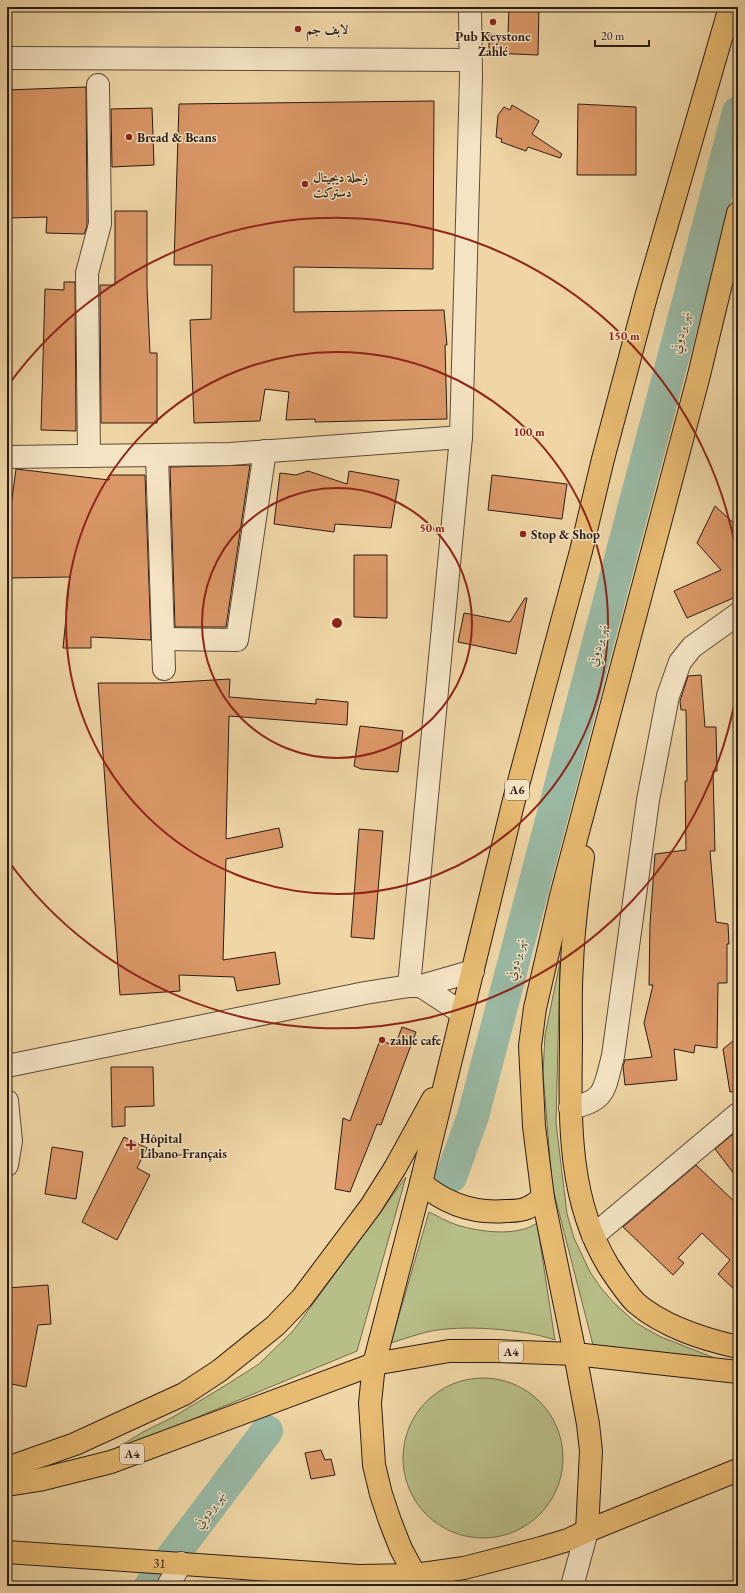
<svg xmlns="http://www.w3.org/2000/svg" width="745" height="1593" viewBox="0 0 745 1593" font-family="'EB Garamond',Amiri,serif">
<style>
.green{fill:#b8be87;stroke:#716d4e}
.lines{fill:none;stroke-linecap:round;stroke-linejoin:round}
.river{stroke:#9ab9a4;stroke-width:32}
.building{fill:#db9767;stroke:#2a1c16}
.minor-casing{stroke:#5c4a3a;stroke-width:24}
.highway-casing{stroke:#2a1c16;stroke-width:24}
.minor{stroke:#f5e4c4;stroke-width:22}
.highway{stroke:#e8bb72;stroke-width:22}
.ring{fill:none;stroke:#8f2418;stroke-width:2}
.poi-dot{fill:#8f2418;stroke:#f5e4c4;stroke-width:1.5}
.labels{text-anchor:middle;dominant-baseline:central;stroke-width:3;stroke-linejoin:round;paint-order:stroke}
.shield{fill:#f5e4c4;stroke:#67584a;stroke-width:1}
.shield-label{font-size:12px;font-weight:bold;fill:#2a1c16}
.poi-label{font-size:13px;font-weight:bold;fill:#2a1c16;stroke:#f5e4c4;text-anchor:start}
.street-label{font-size:13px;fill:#2a1c16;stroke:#f5e4c4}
.water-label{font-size:14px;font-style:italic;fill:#4c4b41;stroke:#f5e4c4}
.centre{fill:#8f2418;stroke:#f5e4c4;stroke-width:2}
.ring-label{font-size:12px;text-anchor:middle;font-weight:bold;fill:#8f2418;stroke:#f5e4c4;stroke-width:3;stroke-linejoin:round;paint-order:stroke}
</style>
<rect width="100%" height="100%" fill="#f0d6a5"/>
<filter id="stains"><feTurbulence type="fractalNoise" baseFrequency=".005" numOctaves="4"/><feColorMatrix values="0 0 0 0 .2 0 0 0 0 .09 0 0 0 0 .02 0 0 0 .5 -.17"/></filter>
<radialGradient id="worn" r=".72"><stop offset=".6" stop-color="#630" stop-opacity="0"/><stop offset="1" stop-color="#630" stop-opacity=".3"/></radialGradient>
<g class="green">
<path d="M 7,230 L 12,230 L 10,309 L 7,308 Z"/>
<path d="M 560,962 L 556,1123 L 567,1214 L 574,1238 L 590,1272 L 601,1288 L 614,1303 L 636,1323 L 661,1337 L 712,1357 L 728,1367 L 593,1345 L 552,1185 L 543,1073 L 545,1035 Z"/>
<path d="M 406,1177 L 357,1351 L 104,1456 L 143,1432 L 173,1417 L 226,1385 L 259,1364 L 293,1331 Z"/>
<path d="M 429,1212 C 438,1216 447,1222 457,1225 C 480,1232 517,1237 537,1223 L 555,1340 C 524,1329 459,1324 427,1332 C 415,1335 403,1339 391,1343 Z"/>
<circle cx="483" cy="1458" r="80"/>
</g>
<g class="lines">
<g class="river">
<path d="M 451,1177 L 473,1116 L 738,112"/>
<path d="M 150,1586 L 267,1431"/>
</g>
</g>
<g class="building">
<path d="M 509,7 L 539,7 L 538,55 L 489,53 L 489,34 L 508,35 Z"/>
<path d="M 86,87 L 87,206 L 87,226 L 84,234 L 46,233 L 47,217 L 7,218 L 7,90 Z"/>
<path d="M 434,101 L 433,269 L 294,267 L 294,312 L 444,310 L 447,345 L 445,345 L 447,419 L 315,422 L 315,419 L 286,420 L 289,392 L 265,389 L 260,421 L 194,423 L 190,320 L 211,319 L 212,265 L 174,265 L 179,104 Z"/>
<path d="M 578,104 L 636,107 L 636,175 L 577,175 Z"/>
<path d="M 512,105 L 539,121 L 532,134 L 562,154 L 560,158 L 528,147 L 526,151 L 501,142 L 502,139 L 496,137 L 498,115 L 504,107 L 510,110 Z"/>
<path d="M 152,108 L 154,165 L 112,167 L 111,109 Z"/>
<path d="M 115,211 L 147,211 L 147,287 L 150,353 L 157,353 L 157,423 L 101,423 L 100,285 L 115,285 Z"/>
<path d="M 64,282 L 75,282 L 76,431 L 41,430 L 45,289 L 64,290 Z"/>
<path d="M 250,465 L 226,627 L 175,627 L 170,467 Z"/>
<path d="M 16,469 L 109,480 L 109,475 L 145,475 L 151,640 L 91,637 L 91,648 L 63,648 L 70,577 L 7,578 L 7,536 Z"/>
<path d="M 308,471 L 347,484 L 349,471 L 399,480 L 391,528 L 335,524 L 334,532 L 274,524 L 280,473 L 296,475 Z"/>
<path d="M 492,475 L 567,484 L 562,519 L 488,510 Z"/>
<path d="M 715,506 L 738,527 L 738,596 L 687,618 L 674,591 L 721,570 L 697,543 Z"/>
<path d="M 354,555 L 387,555 L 387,618 L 354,617 Z"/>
<path d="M 525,598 L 527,598 L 516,654 L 458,642 L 464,613 L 510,622 Z"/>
<path d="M 701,675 L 705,727 L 716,727 L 717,771 L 713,771 L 715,851 L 710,851 L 716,922 L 728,924 L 729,944 L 727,944 L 727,983 L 718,983 L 717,1048 L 695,1045 L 694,1053 L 674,1049 L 677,1080 L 625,1085 L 623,1066 L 625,1060 L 652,1057 L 644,1023 L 653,985 L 649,985 L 650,924 L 655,854 L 686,850 L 685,781 L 687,781 L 686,710 L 681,710 L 680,701 L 688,676 Z"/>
<path d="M 230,679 L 229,697 L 316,704 L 316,699 L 348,702 L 347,725 L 229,716 L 226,839 L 279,828 L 283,847 L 226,859 L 223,960 L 275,952 L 280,984 L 237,991 L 234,977 L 179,975 L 180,991 L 120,995 L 98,683 L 162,683 Z"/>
<path d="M 360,726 L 403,731 L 398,772 L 361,769 L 354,766 Z"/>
<path d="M 359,829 L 383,831 L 374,939 L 351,937 Z"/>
<path d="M 402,1027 L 416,1032 L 381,1125 L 377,1124 L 350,1192 L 335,1189 L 343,1118 L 350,1121 L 380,1040 L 395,1046 Z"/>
<path d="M 738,1037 L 738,1091 L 730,1092 L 723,1049 Z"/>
<path d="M 111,1067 L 153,1067 L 154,1106 L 125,1107 L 125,1126 L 112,1127 Z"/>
<path d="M 738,1130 L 738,1179 L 715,1149 Z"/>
<path d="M 124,1137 L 147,1148 L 137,1168 L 150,1175 L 117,1240 L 82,1222 Z"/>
<path d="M 52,1147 L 83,1152 L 76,1199 L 45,1194 Z"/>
<path d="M 696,1165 L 738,1205 L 738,1293 L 718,1274 L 730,1260 L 702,1233 L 678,1258 L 684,1263 L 673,1275 L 623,1227 Z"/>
<path d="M 48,1285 L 51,1324 L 38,1325 L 26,1387 L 7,1383 L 7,1288 Z"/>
<path d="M 321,1450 L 325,1460 L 331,1459 L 335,1475 L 311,1479 L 305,1453 Z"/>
</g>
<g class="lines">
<defs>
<g id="minor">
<path d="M 7,58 L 470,60"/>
<path d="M 157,455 L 164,669"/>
<path d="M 89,456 L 87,273 L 100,224 L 98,85"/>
<path d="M 7,457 L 230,454 L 461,437"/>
<path d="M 163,639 L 237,640 L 265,451"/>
<path d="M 409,986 L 461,437 L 471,77 L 470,7"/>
<path d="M 421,986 L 462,1013"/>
<path d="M 7,1066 L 365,993 L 409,986 L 421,986 L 473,971"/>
<path d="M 7,1101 L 11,1141 L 7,1165"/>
<path d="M 570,1108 C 607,1101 604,1089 613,1056 L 648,800 L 668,696 L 680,662 L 692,647 L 738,614"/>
<path d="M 593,1236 L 738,1114"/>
<path d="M 168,1586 L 181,1563"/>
<path d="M 572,1586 L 587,1531"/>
</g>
<g id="highway">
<path d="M 583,857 C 578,892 573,929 572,965 C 570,990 571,1015 571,1041 C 570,1117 567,1199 609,1267 C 617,1279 626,1293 636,1303 C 664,1327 703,1339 738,1347"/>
<path d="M 421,1183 C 446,1204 473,1214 506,1211 C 513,1211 521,1211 527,1208 C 533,1206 538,1201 543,1198"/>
<path d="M 7,1468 L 75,1444 L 184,1394 L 219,1371 L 275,1326 L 302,1298 L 371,1206 L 395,1168 L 433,1099"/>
<path d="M 7,1485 L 39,1480 L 111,1462 L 374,1364 L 449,1351 L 496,1351 L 575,1354 L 738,1372"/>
<path d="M 587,1531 L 591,1451 L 588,1424 L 575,1354 L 543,1198 L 534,1126 L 530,1046 L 535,1008 L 561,896 L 698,379 L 738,213"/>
<path id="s1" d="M 7,1552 L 358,1576 L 415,1575 L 464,1568 L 541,1548 L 568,1540 L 587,1531 L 738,1470"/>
<path d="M 415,1575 L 401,1549 L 390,1521 L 381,1494 L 374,1465 L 370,1403 L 374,1364 L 421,1183 L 514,800 L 581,551 L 603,459 L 646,297 L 730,7"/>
</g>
</defs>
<use href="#minor" class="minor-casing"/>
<use href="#highway" class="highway-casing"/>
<use href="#minor" class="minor"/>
<use href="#highway" class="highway"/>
</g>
<g class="ring">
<circle cx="337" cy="623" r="135"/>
<circle cx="337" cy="623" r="271"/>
<path d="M737 690A406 406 0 0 1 9 862M9 384A406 406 0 0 1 737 556"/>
</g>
<g class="poi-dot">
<circle cx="493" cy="22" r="4"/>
<circle cx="298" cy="29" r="4"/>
<circle cx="129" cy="137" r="4"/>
<circle cx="305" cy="184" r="4"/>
<circle cx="523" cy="534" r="4"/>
<circle cx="382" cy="1040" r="4"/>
<path d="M129 1139h4v4h4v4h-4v4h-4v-4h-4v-4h4z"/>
</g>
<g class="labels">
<g class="shield">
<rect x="505" y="780" width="24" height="20" rx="3"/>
<rect x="499" y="1342" width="24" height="20" rx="3"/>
<rect x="120" y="1444" width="24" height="20" rx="3"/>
</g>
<g class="shield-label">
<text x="517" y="790">A6</text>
<text x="511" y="1352">A4</text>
<text x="132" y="1454">A4</text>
</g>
<g class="poi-label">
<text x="306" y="29">لابف جم</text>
<text x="493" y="36" text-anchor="middle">Pub Keystone<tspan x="493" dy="15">Zahlé</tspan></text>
<text x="137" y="137">Bread &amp; Beans</text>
<text x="313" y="177">زحلة ديجيتال<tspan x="313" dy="15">دستركت</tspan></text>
<text x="531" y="534">Stop &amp; Shop</text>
<text x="390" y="1040">zahle cafe</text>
<text x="140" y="1138">Hôpital<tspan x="140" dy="15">Libano-Français</tspan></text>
</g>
<g class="street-label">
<text stroke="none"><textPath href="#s1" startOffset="153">31</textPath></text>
</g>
<g class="water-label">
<text transform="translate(680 332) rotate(-75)">نهر بردوني</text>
<text transform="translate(597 645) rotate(-75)">نهر بردوني</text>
<text transform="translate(515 959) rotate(-75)">نهر بردوني</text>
<text transform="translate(209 1509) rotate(-53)">نهر بردوني</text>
</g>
</g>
<circle cx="337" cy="623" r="6" class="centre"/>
<g class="ring-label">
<text x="624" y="340">150 m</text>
<text x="529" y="436">100 m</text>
<text x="432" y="532">50 m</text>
</g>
<rect width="745" height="1593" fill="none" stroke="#f0d6a5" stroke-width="24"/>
<rect x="8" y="8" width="729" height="1577" fill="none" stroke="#2a1c16" stroke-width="2"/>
<rect x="12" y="12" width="721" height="1569" fill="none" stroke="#2a1c16"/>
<path d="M595 40v6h54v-6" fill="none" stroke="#2a1c16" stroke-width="2"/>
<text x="601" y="40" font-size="12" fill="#2a1c16" stroke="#f5e4c4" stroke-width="3" paint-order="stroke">20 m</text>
<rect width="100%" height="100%" filter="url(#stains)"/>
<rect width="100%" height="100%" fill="url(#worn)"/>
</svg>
